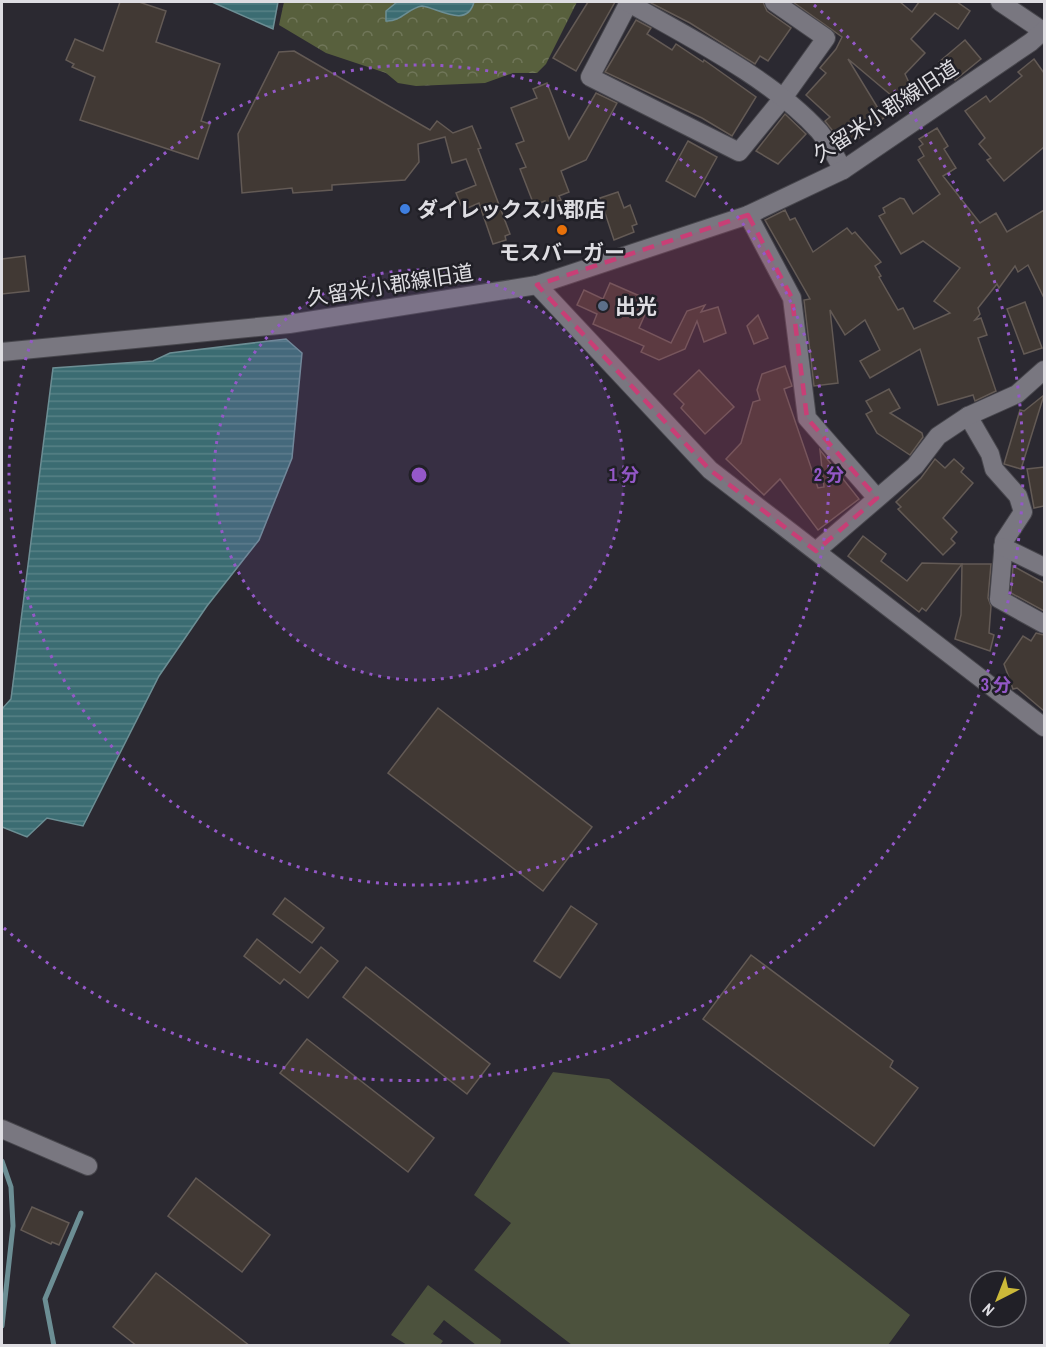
<svg xmlns="http://www.w3.org/2000/svg" width="1046" height="1347" viewBox="0 0 1046 1347" font-family="'Archivo Narrow','Noto Sans JP',sans-serif">
<style>
.grass{fill:#4c523d}
.forest{fill:url(#forest-crowns)}
.water{fill:url(#water-rules);stroke:#6c8e94;stroke-width:1.5}
.lines{fill:none;stroke-linecap:round;stroke-linejoin:round}
.stream{stroke:#6c8e94;stroke-width:5}
.building{fill:#413934;stroke:#635a55;stroke-width:1.5}
.minor-casing{stroke:#48474d;stroke-width:20}
.minor{stroke:#797780;stroke-width:18}
.marked{fill:#c83f76;fill-opacity:0.2;stroke:#c83f76;stroke-width:4.5;stroke-dasharray:12 8;stroke-linejoin:round}
.ring{fill:none;stroke:#9458c8;stroke-width:3;stroke-dasharray:3 6}
.shop-dot{fill:#3f7fe0;stroke:#212027;stroke-width:2}
.food-dot{fill:#e8710a;stroke:#212027;stroke-width:2}
.service-dot{fill:#5c6f8a;stroke:#212027;stroke-width:2}
.labels{text-anchor:middle;dominant-baseline:central;stroke-width:5;stroke-linejoin:round;paint-order:stroke}
.street-label{font-size:21px;fill:#dedde2;stroke:#212027}
.poi-label{font-size:21px;font-weight:bold;fill:#dedde2;stroke:#212027;text-anchor:start}
.centre{fill:#9458c8;stroke:#212027;stroke-width:3}
.ring-label{font-size:18px;text-anchor:middle;font-weight:bold;fill:#9458c8;stroke:#212027;stroke-width:5;stroke-linejoin:round;paint-order:stroke}
</style>
<defs>
<pattern id="forest-crowns" width="20" height="18" patternUnits="userSpaceOnUse" patternTransform="scale(1.5)"><rect width="20" height="18" fill="#58603d"/><path d="M2 6a3 3 0 1 1 6 0M12 15a3 3 0 1 1 6 0" fill="none" stroke="#707659"/></pattern>
<pattern id="water-rules" width="6" height="5" patternUnits="userSpaceOnUse" patternTransform="scale(1.5)"><rect width="6" height="5" fill="#3b6c72"/><path d="M0 2.5h6" fill="none" stroke="#578186"/></pattern>
</defs>
<rect width="100%" height="100%" fill="#2b2931"/>
<g class="grass">
<path d="M 553,1072 L 609,1079 L 910,1315 L 888,1345 L 572,1345 L 474,1270 L 511,1223 L 474,1195 Z"/>
<path d="M 428,1285 L 501,1340 L 500,1345 L 476,1345 L 444,1320 L 433,1334 L 443,1341 L 440,1345 L 407,1345 L 391,1335 Z"/>
</g>
<path class="forest" d="M 284,2 L 577,2 L 546,64 L 537,73 L 513,73 L 485,83 L 416,86 L 398,83 L 386,73 L 326,53 L 279,25 Z"/>
<g class="water">
<path d="M 212,2 L 278,2 L 273,29 Z"/>
<path d="M 397,2 L 474,2 C 467,29 438,8 422,6 C 408,8 401,22 386,21 L 386,11 Z"/>
<path d="M 286,339 L 302,353 L 292,458 L 259,540 L 207,606 L 159,676 L 83,826 L 47,818 L 27,837 L 2,827 L 2,709 L 11,699 L 53,368 L 153,361 L 170,353 Z"/>
</g>
<g class="lines">
<g class="stream">
<path d="M 2,1161 L 11,1187 L 13,1226 L 2,1326"/>
<path d="M 54,1346 L 45,1299 L 81,1213"/>
</g>
</g>
<g class="building">
<path d="M 120,2 L 139,2 L 166,11 L 156,42 L 220,64 L 201,121 L 210,124 L 198,159 L 80,120 L 95,77 L 72,67 L 74,64 L 66,60 L 75,39 L 103,51 Z"/>
<path d="M 588,2 L 615,2 L 576,71 L 553,58 Z"/>
<path d="M 649,2 L 763,2 L 767,11 L 791,28 L 768,61 L 760,56 L 755,64 L 690,23 Z"/>
<path d="M 793,2 L 900,2 L 912,12 L 919,2 L 957,2 L 970,11 L 958,29 L 935,13 L 911,39 L 925,53 L 905,74 L 911,87 L 898,101 L 848,59 L 884,118 L 862,131 L 864,134 L 846,148 L 825,121 L 830,117 L 806,95 L 826,73 L 820,68 L 836,49 L 842,37 Z"/>
<path d="M 636,20 L 651,28 L 647,34 L 672,50 L 676,44 L 703,62 L 704,60 L 756,97 L 732,136 L 702,118 L 605,72 Z"/>
<path d="M 965,40 L 981,59 L 955,80 L 939,62 Z"/>
<path d="M 294,51 L 430,130 L 437,121 L 453,133 L 472,126 L 481,148 L 478,149 L 510,234 L 505,236 L 506,240 L 493,244 L 479,203 L 463,210 L 456,193 L 476,185 L 466,159 L 452,163 L 445,137 L 418,144 L 419,162 L 405,180 L 332,185 L 332,190 L 293,193 L 292,188 L 242,193 L 238,134 L 279,52 Z"/>
<path d="M 1034,59 L 1044,73 L 1044,147 L 1004,181 L 987,160 L 991,158 L 979,144 L 985,138 L 965,111 L 986,96 L 990,102 L 1022,76 L 1018,72 Z"/>
<path d="M 547,83 L 569,139 L 596,93 L 617,103 L 586,160 L 561,171 L 569,192 L 559,196 L 561,200 L 547,205 L 545,201 L 534,205 L 520,169 L 526,167 L 516,144 L 524,141 L 511,108 L 537,98 L 533,89 Z"/>
<path d="M 785,114 L 806,134 L 778,164 L 756,151 Z"/>
<path d="M 937,128 L 948,146 L 944,149 L 956,168 L 943,176 L 980,223 L 996,213 L 1007,232 L 1044,210 L 1044,298 L 1028,265 L 1018,272 L 1015,266 L 999,288 L 997,284 L 978,308 L 980,314 L 975,320 L 981,318 L 987,335 L 978,338 L 996,391 L 975,401 L 973,395 L 938,405 L 920,349 L 870,378 L 860,361 L 880,350 L 865,320 L 845,335 L 830,310 L 838,383 L 814,386 L 804,300 L 810,299 L 765,220 L 785,210 L 790,220 L 795,218 L 813,252 L 847,228 L 852,234 L 855,232 L 881,262 L 875,266 L 881,276 L 879,277 L 898,310 L 903,308 L 914,329 L 950,313 L 934,301 L 960,268 L 923,241 L 901,254 L 879,216 L 885,213 L 883,208 L 900,198 L 904,199 L 913,214 L 940,194 L 918,160 L 924,156 L 919,147 L 923,144 L 919,139 Z"/>
<path d="M 688,141 L 717,157 L 695,197 L 666,181 Z"/>
<path d="M 618,192 L 624,208 L 630,205 L 637,224 L 632,226 L 634,232 L 614,240 L 600,198 Z"/>
<path d="M 25,256 L 29,291 L 2,294 L 2,259 Z"/>
<path d="M 610,283 L 651,301 L 639,328 L 671,343 L 687,311 L 705,305 L 701,312 L 718,307 L 726,333 L 704,342 L 697,321 L 685,349 L 659,360 L 641,352 L 644,346 L 593,324 L 597,314 L 577,305 L 584,290 L 603,299 Z"/>
<path d="M 1025,302 L 1042,348 L 1024,354 L 1007,309 Z"/>
<path d="M 758,315 L 768,338 L 754,344 L 747,326 Z"/>
<path d="M 785,366 L 792,386 L 784,389 L 818,488 L 824,487 L 820,450 L 859,499 L 818,530 L 780,479 L 764,495 L 726,459 L 741,443 L 753,402 L 760,400 L 757,390 L 762,374 Z"/>
<path d="M 699,370 L 734,407 L 705,434 L 681,408 L 684,404 L 674,394 Z"/>
<path d="M 889,389 L 900,408 L 890,413 L 922,433 L 923,437 L 910,455 L 877,433 L 866,414 L 872,411 L 866,401 Z"/>
<path d="M 1044,395 L 1021,469 L 1004,464 L 1020,410 L 1024,411 Z"/>
<path d="M 935,459 L 945,468 L 954,459 L 964,468 L 961,472 L 973,483 L 943,518 L 957,532 L 951,539 L 955,543 L 943,555 L 898,509 L 901,507 L 896,502 L 921,478 Z"/>
<path d="M 1044,467 L 1044,506 L 1034,508 L 1027,469 Z"/>
<path d="M 863,536 L 886,554 L 881,561 L 907,581 L 922,563 L 962,564 L 926,611 L 922,608 L 919,612 L 848,556 Z"/>
<path d="M 962,564 L 991,564 L 988,598 L 991,606 L 989,633 L 994,635 L 990,651 L 955,639 L 961,615 Z"/>
<path d="M 1013,566 L 1044,583 L 1044,611 L 1011,593 Z"/>
<path d="M 1036,633 L 1044,635 L 1044,711 L 1017,688 L 1013,689 L 1004,664 L 1023,636 L 1031,641 Z"/>
<path d="M 438,708 L 592,827 L 543,891 L 388,773 Z"/>
<path d="M 285,898 L 324,928 L 312,943 L 273,914 Z"/>
<path d="M 571,906 L 597,924 L 560,978 L 534,961 Z"/>
<path d="M 257,939 L 300,973 L 321,947 L 338,961 L 308,998 L 284,979 L 280,984 L 244,956 Z"/>
<path d="M 751,955 L 893,1061 L 890,1067 L 918,1088 L 874,1146 L 703,1019 Z"/>
<path d="M 366,967 L 490,1064 L 467,1094 L 343,997 Z"/>
<path d="M 307,1039 L 434,1138 L 408,1172 L 280,1073 Z"/>
<path d="M 196,1178 L 270,1235 L 242,1272 L 168,1216 Z"/>
<path d="M 32,1207 L 69,1223 L 59,1245 L 52,1242 L 51,1244 L 21,1230 Z"/>
<path d="M 156,1273 L 250,1346 L 137,1346 L 113,1327 Z"/>
</g>
<g class="lines">
<defs>
<g id="minor">
<path d="M 629,2 L 590,77 L 739,152 L 783,98 L 826,38 L 774,2"/>
<path d="M 1000,2 L 1043,31"/>
<path d="M 629,3 C 690,38 772,79 819,131 C 828,142 836,157 843,170"/>
<path d="M 748,215 L 792,298 L 807,418 L 877,498"/>
<path d="M 537,285 L 710,470 L 1044,727"/>
<path d="M 2,352 L 289,324 L 537,285 L 748,215 L 843,170 L 1031,42 L 1044,30"/>
<path d="M 968,416 L 990,454 L 994,469 L 1018,496 L 1023,512 L 1004,541 L 999,599 L 1044,624"/>
<path d="M 1003,547 L 1044,567"/>
<path d="M 816,551 L 915,466 L 938,436 L 968,416 L 1017,394 L 1044,370"/>
<path d="M 2,1129 L 88,1166"/>
</g>
</defs>
<use href="#minor" class="minor-casing"/>
<use href="#minor" class="minor"/>
</g>
<path class="marked" d="M 748,215 L 792,298 L 807,418 L 877,498 L 816,551 L 710,470 L 537,285 Z"/>
<circle cx="419" cy="475" r="205" fill="#9458c8" fill-opacity=".12"/>
<g class="ring">
<circle cx="419" cy="475" r="205"/>
<circle cx="419" cy="475" r="410"/>
<path d="M814 5A614 614 0 1 1 4 928"/>
</g>
<circle class="shop-dot" cx="405" cy="209" r="6"/>
<circle class="food-dot" cx="562" cy="230" r="6"/>
<circle class="service-dot" cx="603" cy="306" r="6"/>
<g class="labels">
<g class="street-label">
<text transform="translate(885 111) rotate(-33)">久留米小郡線旧道</text>
<text transform="translate(390 285) rotate(-9)">久留米小郡線旧道</text>
</g>
<g class="poi-label">
<text x="417" y="209">ダイレックス小郡店</text>
<text x="562" y="252" text-anchor="middle">モスバーガー</text>
<text x="615" y="306">出光</text>
</g>
</g>
<circle cx="419" cy="475" r="9" class="centre"/>
<g class="ring-label">
<text x="624" y="481">1 分</text>
<text x="829" y="481">2 分</text>
<text x="996" y="691">3 分</text>
</g>
<rect width="1046" height="1347" fill="none" stroke="#dedde2" stroke-width="6"/>
<g transform="translate(998 1299) rotate(222)"><circle r="28" fill="#212027" stroke="#6d6c72" stroke-width="1.5"/>
<path d="M0-4.5L10 22L0 15L-10 22Z" fill="#ccb939"/>
<text y="-9" font-size="16" font-weight="bold" text-anchor="middle" fill="#dedde2">N</text>
</g>
</svg>
